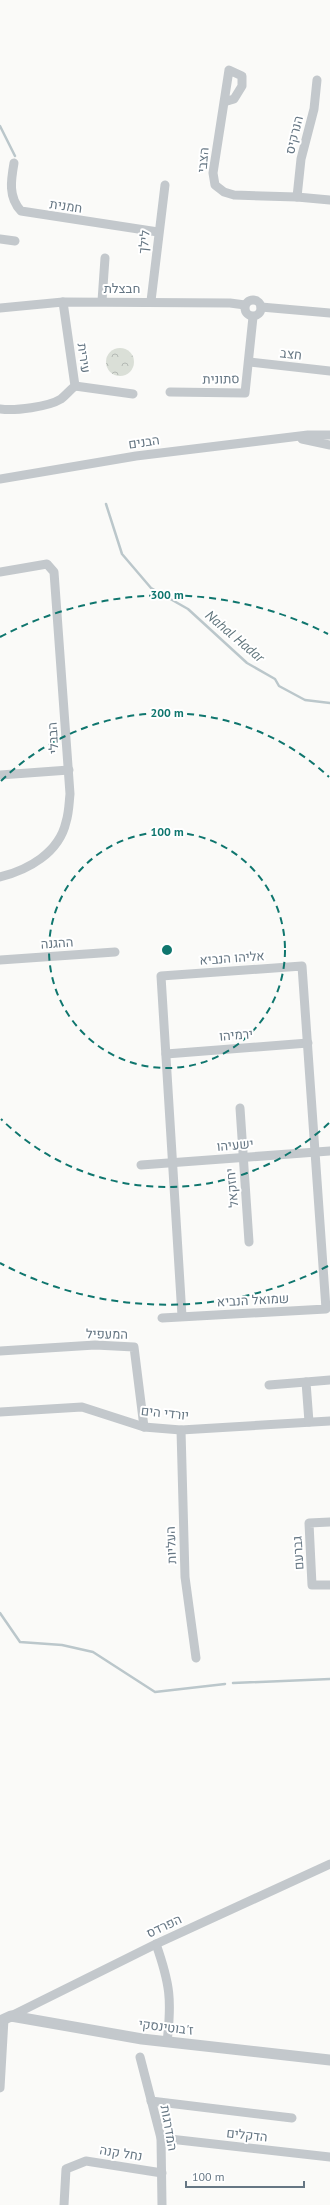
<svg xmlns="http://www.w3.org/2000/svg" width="330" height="2205" viewBox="0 0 330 2205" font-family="'PT Sans',Heebo,sans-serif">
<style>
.park{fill:url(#park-crowns)}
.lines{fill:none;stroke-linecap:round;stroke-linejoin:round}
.stream{stroke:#bbc7cb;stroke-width:2.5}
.minor{stroke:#c3c8cc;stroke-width:9}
.tertiary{stroke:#c3c8cc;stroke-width:11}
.ring{fill:none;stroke:#0f766e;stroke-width:2;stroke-dasharray:7 5}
.labels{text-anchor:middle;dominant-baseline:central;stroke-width:4;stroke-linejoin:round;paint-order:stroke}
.street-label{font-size:13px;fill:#657683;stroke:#fff}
.water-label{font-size:14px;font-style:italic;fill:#60757c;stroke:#fff}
.centre{fill:#0f766e;stroke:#fff;stroke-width:2}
.ring-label{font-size:12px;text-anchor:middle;font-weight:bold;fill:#0f766e;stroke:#fff;stroke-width:4;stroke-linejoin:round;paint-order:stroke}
</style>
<defs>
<pattern id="park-crowns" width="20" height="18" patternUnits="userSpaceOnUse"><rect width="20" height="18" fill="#dadfd7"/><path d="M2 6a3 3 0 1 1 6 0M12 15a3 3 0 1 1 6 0" fill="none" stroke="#b4b9b4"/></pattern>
</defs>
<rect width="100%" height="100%" fill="#fafaf8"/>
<circle class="park" cx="120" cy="362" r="14"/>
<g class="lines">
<g class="stream">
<path d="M 0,126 L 15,156"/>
<path d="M 106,504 L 122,554 L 151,588 L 188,609 L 247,663 L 275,679 L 279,686 L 305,700 L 330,703"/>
<path d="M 0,1613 L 20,1642 L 62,1645 L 93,1652 L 155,1692 L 225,1684"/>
<path d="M 233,1683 L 330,1679"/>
</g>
<g class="minor">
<path d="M 224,102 L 234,99 L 242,86 L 242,76 L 229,70 L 213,173 L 215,185 L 224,192 L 234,195 L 297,197 L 330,200"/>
<path d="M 14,163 C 11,180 8,197 21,211 L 158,232"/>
<path d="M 297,197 L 301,159 L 314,109 L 317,80"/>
<path d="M 0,239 L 15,241"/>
<circle cx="253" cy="308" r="8"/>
<path d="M 102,301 L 105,258"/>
<path d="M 151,301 L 165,185"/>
<path d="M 261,307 L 330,313"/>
<path d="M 0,308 L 63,302 L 230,303 L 245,305"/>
<path d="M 250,362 L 330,371"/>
<path d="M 75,386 L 133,394"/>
<path d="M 170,392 L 245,393 L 253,317"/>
<path d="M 0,409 C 15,411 48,407 61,399 C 66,395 70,390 75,386 L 63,302"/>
<path d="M 302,439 L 330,445"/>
<path d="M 0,479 L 136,456 L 308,435 L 330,435"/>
<path d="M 0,572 L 47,564 L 54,572 L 70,794 C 69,803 69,813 66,822 C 59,853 28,870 0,877"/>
<path d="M 0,775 L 69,770"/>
<path d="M 0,960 L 115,952"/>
<path d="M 166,1054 L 308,1043"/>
<path d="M 240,1108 L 249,1242"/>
<path d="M 141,1165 L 330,1151"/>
<path d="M 162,1318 L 326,1309 L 302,966 L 161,976 L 182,1316"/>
<path d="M 0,1351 L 95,1345 L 134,1347 L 144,1427"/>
<path d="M 269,1385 L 306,1382"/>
<path d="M 0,1412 L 82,1407 L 144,1427 L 181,1430 L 330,1421"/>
<path d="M 309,1422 L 306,1382 L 330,1380"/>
<path d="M 181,1430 L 185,1577 L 196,1658"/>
<path d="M 330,1522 L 309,1523 L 312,1585 L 330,1585"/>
<path d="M 156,1944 C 170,1984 172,2000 167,2042"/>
<path d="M 11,2016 L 156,1944 L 330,1864"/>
<path d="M 140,2057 L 161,2138 L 162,2205"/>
<path d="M 0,2088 L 4,2019"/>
<path d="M 151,2101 L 292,2118"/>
<path d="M 161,2138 L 330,2157"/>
<path d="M 64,2205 L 66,2169 L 86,2161 L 162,2173"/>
</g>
<path class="tertiary" d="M 0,2021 L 11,2016 L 142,2039 L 330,2060"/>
</g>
<g class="ring">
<circle cx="167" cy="950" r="118"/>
<path d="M329 1123A237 237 0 0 1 1 1119M1 781A237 237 0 0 1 329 777"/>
<path d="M328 1266A355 355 0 0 1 0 1263M0 637A355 355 0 0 1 328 634"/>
</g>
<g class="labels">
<g class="street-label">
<text transform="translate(294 135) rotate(-76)">הנרקיס</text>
<text transform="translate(203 160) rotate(-85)">הצבי</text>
<text transform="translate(66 206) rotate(8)">חמנית</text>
<text transform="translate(144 242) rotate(-84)">לילך</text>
<text x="122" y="288">חבצלת</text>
<text transform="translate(291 354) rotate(7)">חצב</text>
<text transform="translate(84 358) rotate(82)">עירית</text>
<text transform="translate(221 379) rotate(-1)">סתונית</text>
<text transform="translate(144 442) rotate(-8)">הבנים</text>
<text transform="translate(53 738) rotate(-94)">הבבלי</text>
<text transform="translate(57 943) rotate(-4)">ההגנה</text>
<text transform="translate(232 958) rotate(-4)">אליהו הנביא</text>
<text transform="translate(236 1035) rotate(-4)">ירמיהו</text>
<text transform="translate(235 1145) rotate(-5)">ישעיהו</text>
<text transform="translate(232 1188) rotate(-95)">יחזקאל</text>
<text transform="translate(253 1300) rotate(-3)">שמואל הנביא</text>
<text transform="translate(107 1334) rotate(1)">המעפיל</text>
<text transform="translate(165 1413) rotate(6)">יורדי הים</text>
<text transform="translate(171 1545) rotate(-92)">העליות</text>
<text transform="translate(298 1553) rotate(-93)">גברעם</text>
<text transform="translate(164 1926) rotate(-25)">הפרדס</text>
<text transform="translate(166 2027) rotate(7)">ז'בוטינסקי</text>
<text transform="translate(169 2128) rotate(80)">המדרגות</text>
<text transform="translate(247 2135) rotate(6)">הדקלים</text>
<text transform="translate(121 2153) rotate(9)">נחל קנה</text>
</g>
<g class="water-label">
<text transform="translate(235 636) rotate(40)">Nahal Hadar</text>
</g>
</g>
<circle cx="167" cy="950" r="6" class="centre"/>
<g class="ring-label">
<text x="167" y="599">300 m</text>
<text x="167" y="717">200 m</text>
<text x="167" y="836">100 m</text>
</g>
<path d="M186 2181v6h118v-6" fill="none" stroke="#657683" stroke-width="2"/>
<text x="192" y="2181" font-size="12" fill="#657683" stroke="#ffffff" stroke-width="3" paint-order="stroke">100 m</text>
</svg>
